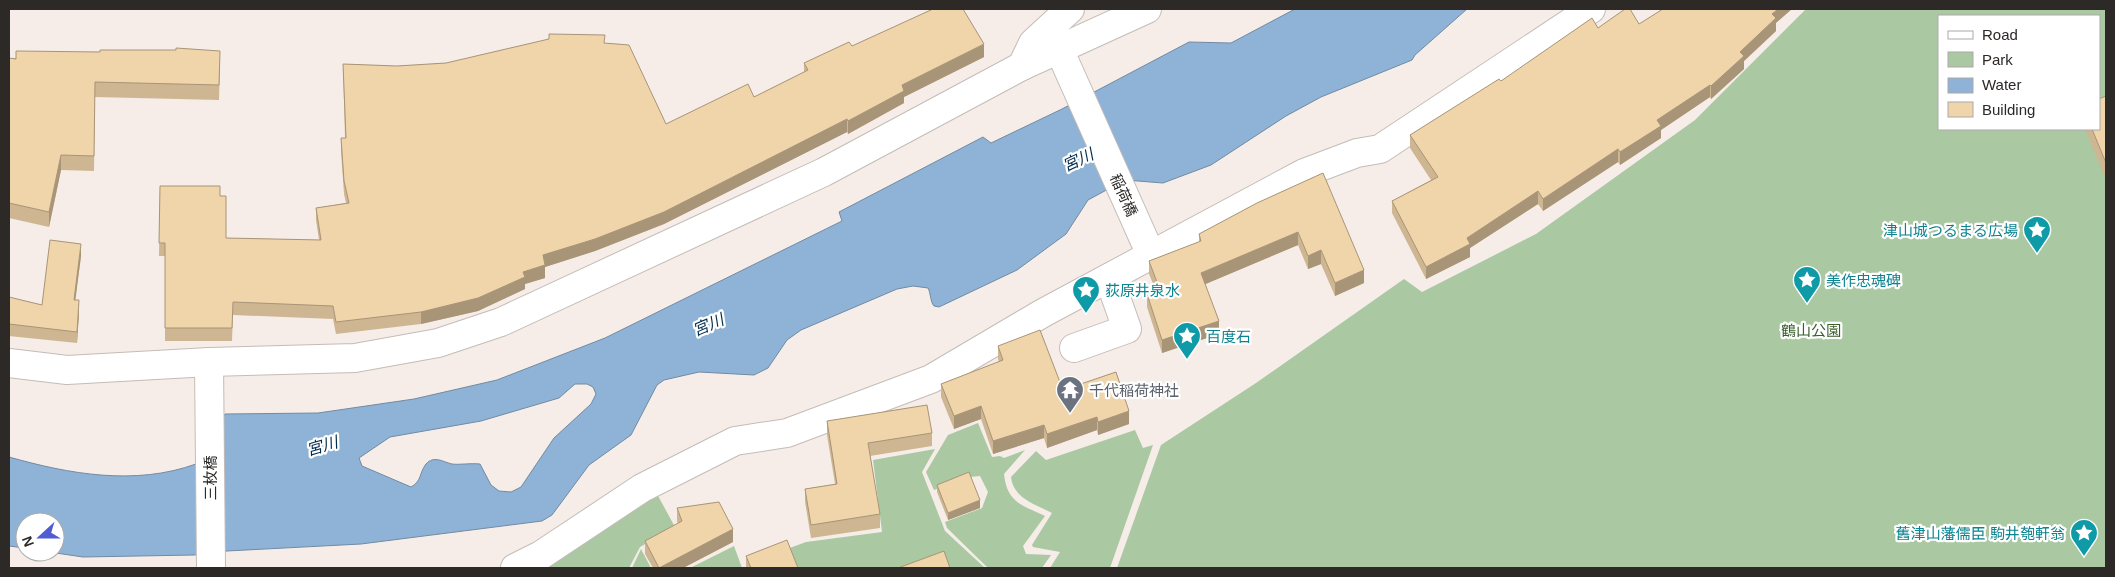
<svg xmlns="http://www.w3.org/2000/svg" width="2115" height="577" viewBox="0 0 2115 577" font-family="Arial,'Noto Sans JP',sans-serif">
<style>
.green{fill:#aac8a2;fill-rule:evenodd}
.water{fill:#8fb3d6;stroke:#718aa2;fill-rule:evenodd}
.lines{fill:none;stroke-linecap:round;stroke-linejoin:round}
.minor-casing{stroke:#c4bcb7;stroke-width:30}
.minor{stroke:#fff;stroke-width:28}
.wall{fill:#ceb692}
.shaded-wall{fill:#a89477}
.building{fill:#f0d4aa;stroke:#a89477}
.labels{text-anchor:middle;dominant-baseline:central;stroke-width:4.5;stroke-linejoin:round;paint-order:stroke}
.street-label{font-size:15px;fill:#2c2927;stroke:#fff}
.culture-label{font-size:15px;fill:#0d838f;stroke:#fff;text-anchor:start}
.park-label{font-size:15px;fill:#38612c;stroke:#fff}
.worship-label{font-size:15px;fill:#5b616d;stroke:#fff;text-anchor:start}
.water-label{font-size:16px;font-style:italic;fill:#022c4d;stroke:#fff}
</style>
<rect width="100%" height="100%" fill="#f6ede8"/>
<g class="green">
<path d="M 1806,9 L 2106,9 L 2106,568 L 1117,568 L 1161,445 L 1256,383 L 1404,279 L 1422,292 L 1536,234 L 1695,120 ZM 1939,16 L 2099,16 L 2099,129 L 1939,129 Z"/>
<path d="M 978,423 L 992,457 L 1000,456 L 1004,458 L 1025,450 L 1004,474 C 1007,503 1022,505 1045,516 L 1023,546 L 1026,554 L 1051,555 L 1042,568 L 988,568 L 947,528 L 945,522 L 982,508 L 988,492 L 980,476 L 970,477 L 934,490 L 926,472 L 948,435 Z"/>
<path d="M 1135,430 L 1143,448 L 1153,445 L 1110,568 L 1050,568 L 1060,552 L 1033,547 L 1032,545 L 1052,513 C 1035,504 1013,498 1011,477 L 1036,451 L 1046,460 Z"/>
<path d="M 935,449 L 922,472 L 945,531 L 985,568 L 794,568 L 787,549 L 806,542 L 882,532 L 873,460 Z"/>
<path d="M 657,494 L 675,527 L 640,547 L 629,568 L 542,568 Z"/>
<path d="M 734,546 L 742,568 L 690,568 Z"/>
<path d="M 641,549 L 651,568 L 632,568 Z"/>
</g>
<path class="water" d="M 1295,9 L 1467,9 L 1415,55 L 1412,60 L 1321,97 L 1286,116 L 1211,165 L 1163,183 L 1125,180 L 1088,200 L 1066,234 L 1017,270 L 939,307 L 934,306 C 930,301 931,294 928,288 L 913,286 L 897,289 L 801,330 L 787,340 L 768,368 L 754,375 L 699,372 L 664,380 L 657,385 L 631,435 L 589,465 L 552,515 L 542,521 L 361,544 L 227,551 L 194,555 L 83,557 L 49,552 L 55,552 L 55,522 L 25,522 L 25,548 L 9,546 L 9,457 C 69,474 135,486 196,464 L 225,414 L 318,413 L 414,399 L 497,380 L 605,338 L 842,221 L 839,212 L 983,137 L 991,143 L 1062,109 L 1189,42 L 1231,43 ZM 575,384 L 587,384 L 593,387 L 596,394 L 591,404 L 554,438 L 521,487 L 511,492 L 499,491 L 491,485 L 480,464 C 471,463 458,465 452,464 C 443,462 434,455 426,464 C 419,473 422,481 411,487 L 362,466 L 359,458 L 390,437 L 481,421 L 559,398 Z"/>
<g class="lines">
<defs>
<g id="minor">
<path d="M 1059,49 L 1151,255"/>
<path d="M 1022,66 L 1033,43 L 1070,9"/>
<path d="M 1074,348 L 1127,329 L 1109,278"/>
<path d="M 209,362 L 211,568"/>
<path d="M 9,363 L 67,370 L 209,362 L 355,358 L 438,343 L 501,322 L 824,172 L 1022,66 L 1147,9"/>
<path d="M 515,568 L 541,555 L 642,488 L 735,441 L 787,433 L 931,379 L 1043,313 L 1304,173 L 1357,153 L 1380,149 L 1591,9"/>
</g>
</defs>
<use href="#minor" class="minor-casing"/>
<use href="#minor" class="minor"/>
</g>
<g class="wall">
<path d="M 1776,23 L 1776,31 L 1744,61 L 1744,69 L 1711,99 L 1710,97 L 1661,130 L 1661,138 L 1620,165 L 1618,162 L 1543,211 L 1538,204 L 1470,248 L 1470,257 L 1426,279 L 1392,213 L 1392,201 L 1431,180 L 1410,148 L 1410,135 L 1501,81 L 1598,28 L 1639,24 Z"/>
<path d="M 605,43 L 666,124 L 754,97 L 804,72 L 804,63 L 852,46 L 984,57 L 904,97 L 904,103 L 848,134 L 847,132 L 664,224 L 595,251 L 545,267 L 545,278 L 525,284 L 525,289 L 478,311 L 421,324 L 336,334 L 333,319 L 233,315 L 232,341 L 165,341 L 165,256 L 159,256 L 160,186 L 220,196 L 226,238 L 319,240 L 316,220 L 316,208 L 346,203 L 344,194 L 341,151 L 341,138 L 345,138 L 343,64 L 397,66 L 446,63 Z"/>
<path d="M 9,58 L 220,66 L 219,100 L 95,97 L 94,171 L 61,170 L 49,227 L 9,218 Z"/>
<path d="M 2106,96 L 2106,180 L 2085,129 L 2099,129 Z"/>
<path d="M 1323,173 L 1364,283 L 1335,296 L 1321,264 L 1308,269 L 1298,245 L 1205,284 L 1219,334 L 1162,353 L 1147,307 L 1147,294 L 1156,291 L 1149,274 L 1149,261 L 1199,242 L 1199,234 Z"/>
<path d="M 81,256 L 75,300 L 79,312 L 77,343 L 9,336 L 9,297 L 42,305 Z"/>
<path d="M 998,346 L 1063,390 L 1129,424 L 1098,435 L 1097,430 L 1047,448 L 1044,438 L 993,454 L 981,419 L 954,429 L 941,397 L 941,384 L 999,362 L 998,359 Z"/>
<path d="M 827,421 L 932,433 L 932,446 L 870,456 L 880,514 L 880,528 L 811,538 L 805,502 L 805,489 L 835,484 L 827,435 Z"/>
<path d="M 937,485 L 980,508 L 948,520 L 937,492 Z"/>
<path d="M 677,508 L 733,542 L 683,568 L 653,568 L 645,554 L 645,541 L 678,524 L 677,521 Z"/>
<path d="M 746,556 L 798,568 L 746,568 Z"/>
</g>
<g class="shaded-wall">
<path d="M 1778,9 L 1792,9 L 1776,23 L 1776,31 L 1744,61 L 1744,69 L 1711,99 L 1711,86 L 1772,14 Z"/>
<path d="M 984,44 L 984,57 L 904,97 L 904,103 L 848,134 L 848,121 L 902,85 Z"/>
<path d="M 1710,85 L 1710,97 L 1661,130 L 1661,138 L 1620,165 L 1620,152 L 1657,120 Z"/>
<path d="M 847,119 L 847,132 L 664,224 L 595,251 L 545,267 L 545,278 L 525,284 L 525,289 L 478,311 L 421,324 L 421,312 L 523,272 L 543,255 Z"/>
<path d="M 1618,149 L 1618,162 L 1543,211 L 1543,199 Z"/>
<path d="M 61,155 L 61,170 L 49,227 L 49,212 Z"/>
<path d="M 1538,191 L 1538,204 L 1470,248 L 1470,257 L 1426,279 L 1426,267 L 1467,238 Z"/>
<path d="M 1298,232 L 1298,245 L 1201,286 L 1201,273 Z"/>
<path d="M 81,244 L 81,256 L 74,311 L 74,300 Z"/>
<path d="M 1321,250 L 1321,264 L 1308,269 L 1308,256 Z"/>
<path d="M 1364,270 L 1364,283 L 1335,296 L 1335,283 Z"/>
<path d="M 79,300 L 79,312 L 77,343 L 77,332 Z"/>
<path d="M 1219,321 L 1219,334 L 1162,353 L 1162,340 Z"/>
<path d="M 981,406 L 981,419 L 954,429 L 954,416 Z"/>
<path d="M 1129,411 L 1129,424 L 1098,435 L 1098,422 Z"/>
<path d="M 1097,417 L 1097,430 L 1047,448 L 1047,434 Z"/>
<path d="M 1044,425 L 1044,438 L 993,454 L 993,441 Z"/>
<path d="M 980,500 L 980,508 L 948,520 L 948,513 Z"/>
<path d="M 733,529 L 733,542 L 683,568 L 659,568 Z"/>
</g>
<g class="building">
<path d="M 933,9 L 963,9 L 984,44 L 902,85 L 904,91 L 848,121 L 847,119 L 664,212 L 595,239 L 543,255 L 545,265 L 523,272 L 525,277 L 478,298 L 421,312 L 336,322 L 333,306 L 233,302 L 232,328 L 165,328 L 165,243 L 159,243 L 160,186 L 220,186 L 220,196 L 226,196 L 226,238 L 321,240 L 316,208 L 349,203 L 344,181 L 341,138 L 346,138 L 343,64 L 397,66 L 446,63 L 549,39 L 549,34 L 605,35 L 604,43 L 629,45 L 666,124 L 748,84 L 754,97 L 808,70 L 804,63 L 849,42 L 852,46 Z"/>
<path d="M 1625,9 L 1630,9 L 1639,24 L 1663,9 L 1778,9 L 1772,14 L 1776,18 L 1740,52 L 1744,56 L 1711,86 L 1710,85 L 1657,120 L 1661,126 L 1620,152 L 1618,149 L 1543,199 L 1538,191 L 1467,238 L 1470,244 L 1426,267 L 1392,201 L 1438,177 L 1410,135 L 1499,79 L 1501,81 L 1592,18 L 1598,28 Z"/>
<path d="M 176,48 L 220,51 L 219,85 L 95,82 L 94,156 L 61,155 L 49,212 L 9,203 L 9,58 L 16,59 L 16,51 L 100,52 L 100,50 L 176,50 Z"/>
<path d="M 2106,96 L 2106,163 L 2092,129 L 2099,129 L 2099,99 Z"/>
<path d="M 1323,173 L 1364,270 L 1335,283 L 1321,250 L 1308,256 L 1298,232 L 1201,273 L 1219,321 L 1162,340 L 1147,294 L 1160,290 L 1149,261 L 1201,241 L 1199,234 L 1257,203 Z"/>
<path d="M 50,240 L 81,244 L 74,300 L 79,300 L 77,332 L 9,324 L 9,297 L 42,305 Z"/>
<path d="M 1040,330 L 1063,390 L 1116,372 L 1129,411 L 1098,422 L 1097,417 L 1047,434 L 1044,425 L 993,441 L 981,406 L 954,416 L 941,384 L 1003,360 L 998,346 Z"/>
<path d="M 927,405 L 932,433 L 868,443 L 880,514 L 811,525 L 805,489 L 837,484 L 827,421 Z"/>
<path d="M 969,472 L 980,500 L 948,513 L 937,485 Z"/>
<path d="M 719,502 L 733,529 L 659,568 L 645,541 L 682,521 L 677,508 Z"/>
<path d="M 787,540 L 798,568 L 751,568 L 746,556 Z"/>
<path d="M 944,551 L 950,568 L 898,568 Z"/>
</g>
<defs>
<symbol id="sight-pin" viewBox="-11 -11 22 30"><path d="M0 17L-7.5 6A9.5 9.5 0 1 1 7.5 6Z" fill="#0f9aa8" stroke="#fff"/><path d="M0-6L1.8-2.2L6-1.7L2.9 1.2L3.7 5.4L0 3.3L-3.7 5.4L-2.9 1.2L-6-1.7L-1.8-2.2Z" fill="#fff"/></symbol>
<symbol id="temple-pin" viewBox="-11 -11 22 30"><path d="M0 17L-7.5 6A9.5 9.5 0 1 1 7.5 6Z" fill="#6b7280" stroke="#fff"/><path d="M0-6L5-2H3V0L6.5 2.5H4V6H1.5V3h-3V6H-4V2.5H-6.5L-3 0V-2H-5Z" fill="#fff"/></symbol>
</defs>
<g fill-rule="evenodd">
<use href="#sight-pin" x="2021" y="214" width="32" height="43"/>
<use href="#sight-pin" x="1791" y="264" width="32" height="43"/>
<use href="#sight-pin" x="1070" y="274" width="32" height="43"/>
<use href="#sight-pin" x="1171" y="320" width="32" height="43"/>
<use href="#temple-pin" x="1054" y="374" width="32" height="43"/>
<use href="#sight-pin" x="2068" y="517" width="32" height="43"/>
</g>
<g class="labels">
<g class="street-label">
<text transform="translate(1124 195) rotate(66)">稲荷橋</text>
<text transform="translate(210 478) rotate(-90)">三枚橋</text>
</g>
<g class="culture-label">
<text x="2018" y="230" text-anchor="end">津山城つるまる広場</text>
<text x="1826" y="280">美作忠魂碑</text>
<text x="1105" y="290">荻原井泉水</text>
<text x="1206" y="336">百度石</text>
<text x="2065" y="533" text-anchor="end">舊津山藩儒臣 駒井匏軒翁</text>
</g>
<g class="park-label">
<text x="1811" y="330">鶴山公園</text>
</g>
<g class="worship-label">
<text x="1089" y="390">千代稲荷神社</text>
</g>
<g class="water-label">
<text transform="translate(1078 160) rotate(-25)">宮川</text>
<text transform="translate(708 325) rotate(-23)">宮川</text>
<text transform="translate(322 446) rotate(-16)">宮川</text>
</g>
</g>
<rect width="2115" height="577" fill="none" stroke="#2c2927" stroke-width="20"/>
<rect x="1938" y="15" width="162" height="115" fill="#ffffff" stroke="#aba9a9"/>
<rect x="1948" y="31" width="25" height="8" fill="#ffffff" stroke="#aba9a9"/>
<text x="1982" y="40" font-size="15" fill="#2c2927">Road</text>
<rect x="1948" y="52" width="25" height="15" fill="#aac8a2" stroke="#aba9a9"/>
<text x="1982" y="65" font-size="15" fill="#2c2927">Park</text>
<rect x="1948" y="78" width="25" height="15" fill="#8fb3d6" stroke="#aba9a9"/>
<text x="1982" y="90" font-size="15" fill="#2c2927">Water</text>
<rect x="1948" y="102" width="25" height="15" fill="#f0d4aa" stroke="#aba9a9"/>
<text x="1982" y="115" font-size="15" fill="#2c2927">Building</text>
<g transform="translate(40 537) rotate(249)"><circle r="24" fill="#ffffff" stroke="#aba9a9"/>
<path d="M0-4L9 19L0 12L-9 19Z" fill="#505cd2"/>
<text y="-8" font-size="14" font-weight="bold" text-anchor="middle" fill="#2c2927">N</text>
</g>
</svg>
